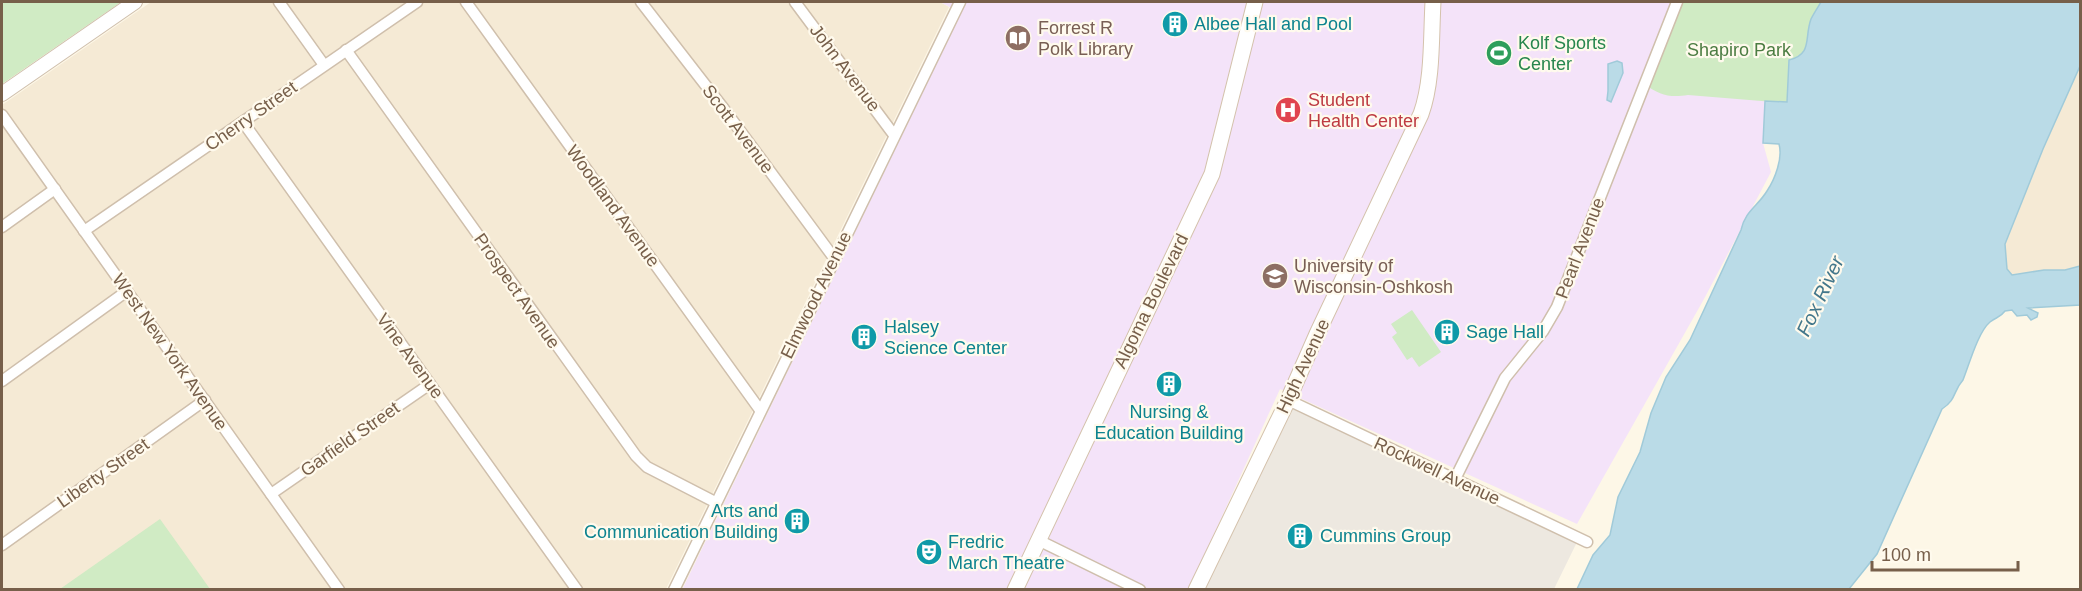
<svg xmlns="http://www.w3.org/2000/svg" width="2082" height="591" viewBox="0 0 2082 591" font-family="Helvetica,sans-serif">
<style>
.residential{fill:#f5ead5}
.industrial{fill:#ede8e0}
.education{fill:#f4e3f9}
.green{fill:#d0ebc4}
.water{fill:#badbe7;stroke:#a0cad9;stroke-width:1.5}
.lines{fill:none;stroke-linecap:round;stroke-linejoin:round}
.minor-casing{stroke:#cfbfac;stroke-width:13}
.tertiary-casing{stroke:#cfbfac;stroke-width:16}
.secondary-casing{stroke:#d4c2ac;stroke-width:17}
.minor{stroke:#fff;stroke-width:10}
.tertiary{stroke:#fff;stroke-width:14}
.secondary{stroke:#fff;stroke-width:15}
.labels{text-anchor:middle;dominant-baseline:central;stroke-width:4.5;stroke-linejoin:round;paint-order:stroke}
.culture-label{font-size:18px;fill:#0d838f;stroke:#fffaed;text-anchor:start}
.education-label{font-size:18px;fill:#785e54;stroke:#fffaed;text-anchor:start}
.leisure-label{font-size:18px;fill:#27864d;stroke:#fffaed;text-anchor:start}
.park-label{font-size:18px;fill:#4c7d42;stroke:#fffaed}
.street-label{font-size:18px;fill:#775f4a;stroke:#fffaed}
.health-label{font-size:18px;fill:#be3a42;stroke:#fffaed;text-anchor:start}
.water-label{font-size:20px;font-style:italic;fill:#43778b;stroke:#fffaed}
</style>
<rect width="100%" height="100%" fill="#fdf7e7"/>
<g class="residential">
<path d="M 151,2 L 787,2 L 789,4 L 793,2 L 940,2 L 949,7 L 666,589 L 2,590 L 2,105 Z"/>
<path d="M 2080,66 L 2080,266 L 2065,270 L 2044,270 L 2012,275 L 2007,269 L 2005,244 L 2043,149 Z"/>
</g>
<path class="industrial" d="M 1288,400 L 1579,538 L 1554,589 L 1196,590 Z"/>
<path class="education" d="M 940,2 L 1808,2 L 1765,101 L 1763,143 L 1771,172 L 1704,299 L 1577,524 L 1280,389 L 1189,589 L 682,590 L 961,13 Z"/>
<g class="green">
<path d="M 2,2 L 121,2 L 2,84 Z"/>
<path d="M 1677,2 L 1821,2 C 1818,7 1814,13 1811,19 C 1804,38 1813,54 1789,60 L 1787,103 L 1688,95 C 1669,98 1660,95 1644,84 Z"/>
<path d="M 1412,310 L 1441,352 L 1419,367 L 1412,357 L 1407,360 L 1392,337 L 1397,333 L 1391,324 Z"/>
<path d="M 160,519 L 210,589 L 60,589 Z"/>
</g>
<g class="water">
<path d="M 1821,2 L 2080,2 L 2080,66 L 2043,149 L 2005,244 L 2007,269 L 2012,275 L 2044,270 L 2065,270 L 2080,266 L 2080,305 L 2028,308 L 2038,313 L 2037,317 L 2031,320 L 2027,315 L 2017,316 L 2012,310 L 2005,311 C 2000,318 1996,317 1990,322 C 1978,332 1969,365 1963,380 C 1953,391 1957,399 1942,409 L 1877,554 L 1849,589 L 1577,589 L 1593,555 L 1610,535 L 1618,497 L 1640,452 L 1651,413 L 1666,377 L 1690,340 L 1741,230 C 1745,211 1758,206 1767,191 C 1775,179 1783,158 1779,144 L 1763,143 L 1765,101 L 1787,102 L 1789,60 C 1813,54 1804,38 1811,19 C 1814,13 1818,7 1821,2 Z"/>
<path d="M 1617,61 L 1622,63 L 1623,73 L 1611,102 L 1607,100 L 1608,91 L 1608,64 Z"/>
</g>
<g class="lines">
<defs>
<g id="minor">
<path d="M 279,2 L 324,65"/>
<path d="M 466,2 L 760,410"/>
<path d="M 641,2 L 724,109 L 834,258"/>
<path d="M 795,2 L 894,135"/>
<path d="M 346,50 L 636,456 L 647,467 L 715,502"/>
<path d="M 2,115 L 339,590"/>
<path d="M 243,122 L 577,590"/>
<path d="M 2,227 L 55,189"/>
<path d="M 84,231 L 417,2"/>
<path d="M 2,381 L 127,291"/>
<path d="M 1288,400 L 1587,542"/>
<path d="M 1455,479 L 1505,378 L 1543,331 L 1557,307 L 1677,2"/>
<path d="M 271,494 L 430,384"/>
<path d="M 1038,540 L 1140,590"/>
<path d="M 2,545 L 205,400"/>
<path d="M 674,590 L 960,2"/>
</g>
<path id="tertiary" d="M 2,94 L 135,2"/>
<g id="secondary">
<path d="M 1015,590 L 1212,174 L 1255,2"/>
<path d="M 1196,590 L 1288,400 L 1317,334 L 1421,114 C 1433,81 1431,37 1433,2"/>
</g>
</defs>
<use href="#minor" class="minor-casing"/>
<use href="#tertiary" class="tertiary-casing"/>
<use href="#secondary" class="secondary-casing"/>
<use href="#minor" class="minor"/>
<use href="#tertiary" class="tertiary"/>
<use href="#secondary" class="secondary"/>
</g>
<defs>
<symbol id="building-disc" viewBox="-11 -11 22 22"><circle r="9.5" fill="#0f9aa8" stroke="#fffaed"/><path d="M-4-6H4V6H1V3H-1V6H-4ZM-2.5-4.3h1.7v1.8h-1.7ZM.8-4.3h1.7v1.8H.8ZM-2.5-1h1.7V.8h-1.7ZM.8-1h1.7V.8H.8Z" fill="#fff"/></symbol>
<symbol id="library-disc" viewBox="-11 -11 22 22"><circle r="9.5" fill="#8d6e63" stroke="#fffaed"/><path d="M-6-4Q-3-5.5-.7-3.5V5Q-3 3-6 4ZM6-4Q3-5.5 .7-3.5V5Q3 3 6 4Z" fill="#fff"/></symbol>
<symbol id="stadium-disc" viewBox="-11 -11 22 22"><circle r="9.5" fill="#2e9e5b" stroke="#fffaed"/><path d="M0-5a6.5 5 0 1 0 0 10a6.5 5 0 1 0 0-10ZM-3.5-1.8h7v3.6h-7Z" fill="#fff"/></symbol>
<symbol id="hospital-disc" viewBox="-11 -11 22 22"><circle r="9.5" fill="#e0444e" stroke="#fffaed"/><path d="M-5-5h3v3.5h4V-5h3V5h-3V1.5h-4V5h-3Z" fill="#fff"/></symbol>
<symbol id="university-disc" viewBox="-11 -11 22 22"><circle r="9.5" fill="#8d6e63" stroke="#fffaed"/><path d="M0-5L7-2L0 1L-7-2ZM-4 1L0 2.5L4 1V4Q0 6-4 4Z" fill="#fff"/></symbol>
<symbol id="theatre-disc" viewBox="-11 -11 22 22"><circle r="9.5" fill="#0f9aa8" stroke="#fffaed"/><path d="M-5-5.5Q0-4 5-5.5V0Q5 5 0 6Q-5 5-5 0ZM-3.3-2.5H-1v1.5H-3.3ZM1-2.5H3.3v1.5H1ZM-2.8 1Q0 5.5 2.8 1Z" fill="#fff"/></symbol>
</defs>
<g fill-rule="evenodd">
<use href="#building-disc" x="1160" y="9" width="30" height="30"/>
<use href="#library-disc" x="1003" y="23" width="30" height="30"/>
<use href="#stadium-disc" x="1484" y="38" width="30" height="30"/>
<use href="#hospital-disc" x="1273" y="95" width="30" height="30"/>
<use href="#university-disc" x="1260" y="261" width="30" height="30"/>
<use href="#building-disc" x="1432" y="317" width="30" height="30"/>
<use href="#building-disc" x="849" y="322" width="30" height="30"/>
<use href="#building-disc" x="1154" y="369" width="30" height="30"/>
<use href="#building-disc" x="782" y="506" width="30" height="30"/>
<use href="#building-disc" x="1285" y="521" width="30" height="30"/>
<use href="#theatre-disc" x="914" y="537" width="30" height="30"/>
</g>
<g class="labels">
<g class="culture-label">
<text x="1194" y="24">Albee Hall and Pool</text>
<text x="884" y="327">Halsey<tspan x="884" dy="21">Science Center</tspan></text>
<text x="1466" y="332">Sage Hall</text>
<text x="1169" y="412" text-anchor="middle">Nursing &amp;<tspan x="1169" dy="21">Education Building</tspan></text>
<text x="778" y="511" text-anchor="end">Arts and<tspan x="778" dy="21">Communication Building</tspan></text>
<text x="1320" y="536">Cummins Group</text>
<text x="948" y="542">Fredric<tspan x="948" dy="21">March Theatre</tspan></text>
</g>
<g class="education-label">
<text x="1038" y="28">Forrest R<tspan x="1038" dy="21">Polk Library</tspan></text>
<text x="1294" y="266">University of<tspan x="1294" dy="21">Wisconsin-Oshkosh</tspan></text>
</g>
<g class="leisure-label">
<text x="1518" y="43">Kolf Sports<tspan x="1518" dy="21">Center</tspan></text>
</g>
<g class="park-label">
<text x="1739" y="50">Shapiro Park</text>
</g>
<g class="street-label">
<text transform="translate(845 68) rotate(53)">John Avenue</text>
<text transform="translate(251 116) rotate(-35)">Cherry Street</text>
<text transform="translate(738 129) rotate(53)">Scott Avenue</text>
<text transform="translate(613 206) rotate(54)">Woodland Avenue</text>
<text transform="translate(1580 248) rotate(-69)">Pearl Avenue</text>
<text transform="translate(517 291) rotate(55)">Prospect Avenue</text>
<text transform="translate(816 295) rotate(-64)">Elmwood Avenue</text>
<text transform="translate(1151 301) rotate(-64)">Algoma Boulevard</text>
<text transform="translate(170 352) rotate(55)">West New York Avenue</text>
<text transform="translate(410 356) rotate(54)">Vine Avenue</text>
<text transform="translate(1303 366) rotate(-65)">High Avenue</text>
<text transform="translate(350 439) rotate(-35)">Garfield Street</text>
<text transform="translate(1437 471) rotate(25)">Rockwell Avenue</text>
<text transform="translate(103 473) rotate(-35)">Liberty Street</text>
</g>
<g class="health-label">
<text x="1308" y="100">Student<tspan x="1308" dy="21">Health Center</tspan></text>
</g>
<g class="water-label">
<text transform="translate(1820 296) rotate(-65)">Fox River</text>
</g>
</g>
<rect width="2082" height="591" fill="none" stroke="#775f4a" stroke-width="6"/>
<path d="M1872 561v9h146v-9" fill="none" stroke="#775f4a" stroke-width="3"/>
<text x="1881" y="561" font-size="18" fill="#775f4a" stroke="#fffaed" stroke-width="4.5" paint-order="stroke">100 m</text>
</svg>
